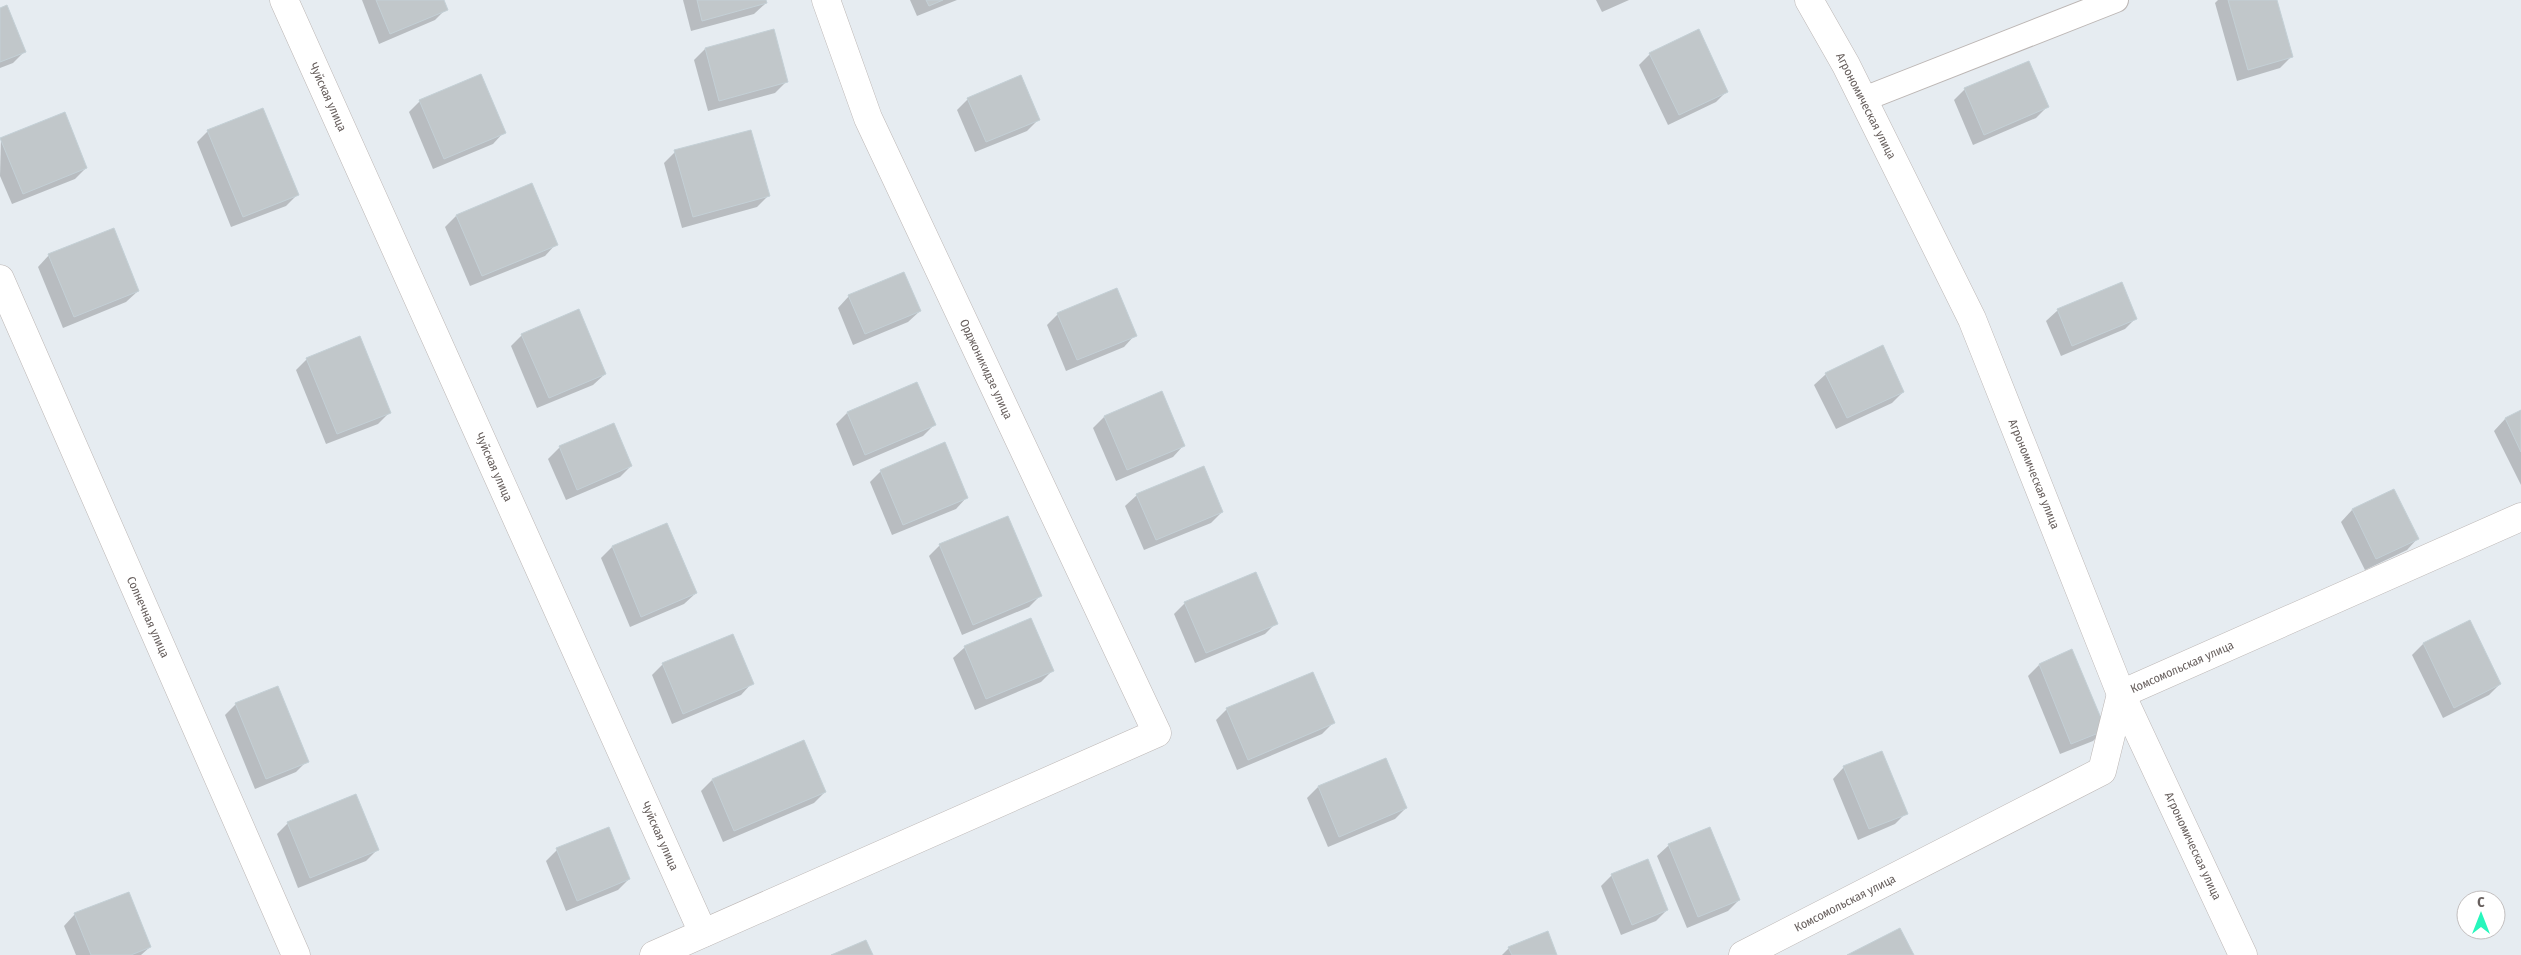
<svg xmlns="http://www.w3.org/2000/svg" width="2521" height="955" viewBox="0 0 2521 955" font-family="'Fira Sans Condensed',sans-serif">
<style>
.shadow{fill:#0003}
.building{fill:#c1c7ca;stroke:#c4d0d6}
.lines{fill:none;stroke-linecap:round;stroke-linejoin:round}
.service-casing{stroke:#bcb6b4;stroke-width:26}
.minor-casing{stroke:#bcb6b4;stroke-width:29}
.service{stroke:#fff;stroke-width:24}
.minor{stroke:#fff;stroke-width:28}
.labels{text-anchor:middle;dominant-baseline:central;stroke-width:4;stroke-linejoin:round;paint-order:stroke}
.street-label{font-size:12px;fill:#68605e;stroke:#fff}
</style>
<rect width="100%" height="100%" fill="#e6ecf1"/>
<g class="shadow">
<path d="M 362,0 L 443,0 L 446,9 L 435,20 L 379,44 Z"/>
<path d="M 683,0 L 765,0 L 766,3 L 754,14 L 691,31 Z"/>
<path d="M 910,0 L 957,0 L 917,16 Z"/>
<path d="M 1596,0 L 1629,0 L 1602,12 Z"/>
<path d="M 2218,0 L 2275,0 L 2291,57 L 2280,68 L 2237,81 L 2215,3 Z"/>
<path d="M 0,10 L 24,52 L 13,63 L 0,68 Z"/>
<path d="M 705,49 L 786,82 L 775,93 L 708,111 L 694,60 Z"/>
<path d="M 1650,54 L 1727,91 L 1716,102 L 1668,125 L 1639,65 Z"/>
<path d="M 1965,89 L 2047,107 L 2036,118 L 1973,145 L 1954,100 Z"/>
<path d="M 968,99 L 1038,120 L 1027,131 L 975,152 L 957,110 Z"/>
<path d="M 420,101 L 504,132 L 493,144 L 433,169 L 409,112 Z"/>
<path d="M 208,131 L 297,195 L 286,206 L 231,227 L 197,142 Z"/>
<path d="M 1,139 L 86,168 L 75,179 L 12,204 L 0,176 Z"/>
<path d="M 675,152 L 768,196 L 757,207 L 682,228 L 664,163 Z"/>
<path d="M 531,184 L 556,244 L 545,256 L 470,286 L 445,227 L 456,216 Z"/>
<path d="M 49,255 L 138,291 L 126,302 L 63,328 L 38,267 Z"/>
<path d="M 849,296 L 920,311 L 908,322 L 853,345 L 838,308 Z"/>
<path d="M 2058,310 L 2136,318 L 2125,329 L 2061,356 L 2046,321 Z"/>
<path d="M 1058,314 L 1135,335 L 1124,347 L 1066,371 L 1047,325 Z"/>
<path d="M 522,335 L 605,374 L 593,385 L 537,408 L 511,346 Z"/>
<path d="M 307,359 L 389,413 L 378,424 L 326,444 L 296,370 Z"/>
<path d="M 1826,374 L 1903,392 L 1892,403 L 1836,429 L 1814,385 Z"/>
<path d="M 916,384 L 934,425 L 923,436 L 853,466 L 836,424 L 847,413 Z"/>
<path d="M 2521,412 L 2521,485 L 2494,431 L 2505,419 Z"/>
<path d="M 1104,417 L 1184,445 L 1173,457 L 1116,481 L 1093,428 Z"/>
<path d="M 613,425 L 631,466 L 620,477 L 566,500 L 548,459 L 559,448 Z"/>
<path d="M 881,471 L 967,497 L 956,509 L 892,535 L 870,482 Z"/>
<path d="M 2394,490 L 2418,538 L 2407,550 L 2365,570 L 2341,522 L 2352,510 Z"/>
<path d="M 1137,495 L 1222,512 L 1211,523 L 1144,550 L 1125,506 Z"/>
<path d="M 666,525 L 696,593 L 684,604 L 630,627 L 601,558 L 612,547 Z"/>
<path d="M 940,545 L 1040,596 L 1029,607 L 962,635 L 929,556 Z"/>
<path d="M 1185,603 L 1276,623 L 1265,634 L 1195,663 L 1174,614 Z"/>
<path d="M 2469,622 L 2500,684 L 2489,695 L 2443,718 L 2412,655 L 2423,644 Z"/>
<path d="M 965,647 L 1052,671 L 1041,682 L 975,710 L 953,658 Z"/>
<path d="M 663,664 L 752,683 L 741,695 L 672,724 L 652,675 Z"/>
<path d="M 2039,665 L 2104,730 L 2093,741 L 2060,754 L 2028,676 Z"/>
<path d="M 236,704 L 307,761 L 296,772 L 255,789 L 225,715 Z"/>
<path d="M 1227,709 L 1333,723 L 1322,734 L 1237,770 L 1216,720 Z"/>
<path d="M 1385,759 L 1406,808 L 1395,819 L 1328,847 L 1307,798 L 1318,787 Z"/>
<path d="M 1844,767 L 1906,813 L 1895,824 L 1858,840 L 1833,779 Z"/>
<path d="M 712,780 L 825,792 L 814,803 L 723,842 L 701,791 Z"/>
<path d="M 288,823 L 377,850 L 366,861 L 298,888 L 277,834 Z"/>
<path d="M 1669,845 L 1739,900 L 1728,911 L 1687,928 L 1657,856 Z"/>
<path d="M 557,850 L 629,879 L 618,890 L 566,911 L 546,861 Z"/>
<path d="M 1612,875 L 1667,910 L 1656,921 L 1621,935 L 1601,886 Z"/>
<path d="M 75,914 L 150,947 L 141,955 L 76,955 L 64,926 Z"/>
<path d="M 1509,948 L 1556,955 L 1502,955 Z"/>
</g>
<g class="building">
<path d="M 376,0 L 444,0 L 448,10 L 390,34 Z"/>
<path d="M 697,0 L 766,0 L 767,3 L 702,21 Z"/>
<path d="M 926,0 L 943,0 L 929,6 Z"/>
<path d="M 2228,0 L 2277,0 L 2293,57 L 2248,70 Z"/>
<path d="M 7,5 L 26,52 L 0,62 L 0,8 Z"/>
<path d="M 774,29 L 788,82 L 719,101 L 705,48 Z"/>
<path d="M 1699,29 L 1728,92 L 1679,115 L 1649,53 Z"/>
<path d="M 2029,61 L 2049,107 L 1984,135 L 1964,88 Z"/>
<path d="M 481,74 L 506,133 L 444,159 L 419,100 Z"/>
<path d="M 1021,75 L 1040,120 L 986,142 L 967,98 Z"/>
<path d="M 263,108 L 299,195 L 243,217 L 207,130 Z"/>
<path d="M 65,112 L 87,168 L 23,194 L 0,138 Z"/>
<path d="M 751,130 L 770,196 L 693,217 L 674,150 Z"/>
<path d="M 532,183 L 558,245 L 482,276 L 456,215 Z"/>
<path d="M 114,228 L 139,291 L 74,317 L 48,254 Z"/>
<path d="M 904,272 L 921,311 L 865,334 L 848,295 Z"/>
<path d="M 2122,282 L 2137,319 L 2072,346 L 2057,309 Z"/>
<path d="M 1117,288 L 1137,336 L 1077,360 L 1057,313 Z"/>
<path d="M 579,309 L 606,374 L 549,398 L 521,334 Z"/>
<path d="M 360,336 L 391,413 L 337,434 L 306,358 Z"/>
<path d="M 1883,345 L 1904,392 L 1847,418 L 1825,373 Z"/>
<path d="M 917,382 L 936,425 L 865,455 L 847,412 Z"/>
<path d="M 1162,391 L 1185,446 L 1127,470 L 1104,416 Z"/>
<path d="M 2521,410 L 2521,452 L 2505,418 Z"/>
<path d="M 614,423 L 632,466 L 577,490 L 559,446 Z"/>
<path d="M 945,442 L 968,498 L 903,525 L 880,470 Z"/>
<path d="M 1204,466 L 1223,512 L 1156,540 L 1136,494 Z"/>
<path d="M 2394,489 L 2419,539 L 2376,559 L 2352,509 Z"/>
<path d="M 1008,516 L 1042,596 L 973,625 L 939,544 Z"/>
<path d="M 667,523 L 697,593 L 641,617 L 612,546 Z"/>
<path d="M 1256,572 L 1278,624 L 1206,653 L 1184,602 Z"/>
<path d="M 1031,618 L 1054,671 L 986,699 L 964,646 Z"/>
<path d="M 2470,620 L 2501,684 L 2454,708 L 2423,643 Z"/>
<path d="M 733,634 L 754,684 L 683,714 L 662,663 Z"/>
<path d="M 2072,649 L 2106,730 L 2071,744 L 2039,664 Z"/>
<path d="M 1313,672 L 1335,723 L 1248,760 L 1226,708 Z"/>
<path d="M 278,686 L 309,762 L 266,779 L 235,703 Z"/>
<path d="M 804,740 L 826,792 L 734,831 L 712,779 Z"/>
<path d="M 1882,751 L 1908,814 L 1869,829 L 1843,766 Z"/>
<path d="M 1386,758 L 1407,808 L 1339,837 L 1318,786 Z"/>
<path d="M 356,794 L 379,850 L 310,878 L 287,822 Z"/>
<path d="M 609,827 L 630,879 L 577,901 L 556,848 Z"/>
<path d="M 1710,827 L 1740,900 L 1698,917 L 1668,844 Z"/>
<path d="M 1648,859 L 1668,910 L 1632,925 L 1611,874 Z"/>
<path d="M 129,892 L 151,947 L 131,955 L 91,955 L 74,913 Z"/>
<path d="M 1900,928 L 1914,955 L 1847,955 Z"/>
<path d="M 1548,931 L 1557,955 L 1512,955 L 1508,947 Z"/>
<path d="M 866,940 L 873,955 L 831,955 Z"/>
</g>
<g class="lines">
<defs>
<path id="service" d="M 1864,99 L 2116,0"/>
<g id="minor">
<path d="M 284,0 L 703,933"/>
<path d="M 1809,0 L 1846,65 L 1972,319 L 2121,694 L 2243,955"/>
<path d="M 0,279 L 296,955"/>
<path d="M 654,955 L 1157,733 L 868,118 L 826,0"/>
<path d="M 1743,955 L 2102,771 L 2121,694 L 2521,517"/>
</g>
</defs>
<use href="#service" class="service-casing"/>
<use href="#minor" class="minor-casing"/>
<use href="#service" class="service"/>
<use href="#minor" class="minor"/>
</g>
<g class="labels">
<g class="street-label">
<text transform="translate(328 97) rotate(66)">Чуйская улица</text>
<text transform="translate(1866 106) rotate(63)">Агрономическая улица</text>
<text transform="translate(986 369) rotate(65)">Орджоникидзе улица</text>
<text transform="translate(494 467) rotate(66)">Чуйская улица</text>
<text transform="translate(2034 474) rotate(68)">Агрономическая улица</text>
<text transform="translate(148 617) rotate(66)">Солнечная улица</text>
<text transform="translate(2182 667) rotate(-24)">Комсомольская улица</text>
<text transform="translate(660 836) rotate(66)">Чуйская улица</text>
<text transform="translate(2193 846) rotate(65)">Агрономическая улица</text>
<text transform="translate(1845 903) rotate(-27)">Комсомольская улица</text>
</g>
</g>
<g transform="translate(2481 915)"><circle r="24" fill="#ffffff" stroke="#c3bfbf"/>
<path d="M0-4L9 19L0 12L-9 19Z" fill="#27f6bc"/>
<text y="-8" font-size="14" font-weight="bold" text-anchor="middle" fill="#68605e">С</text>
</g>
</svg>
